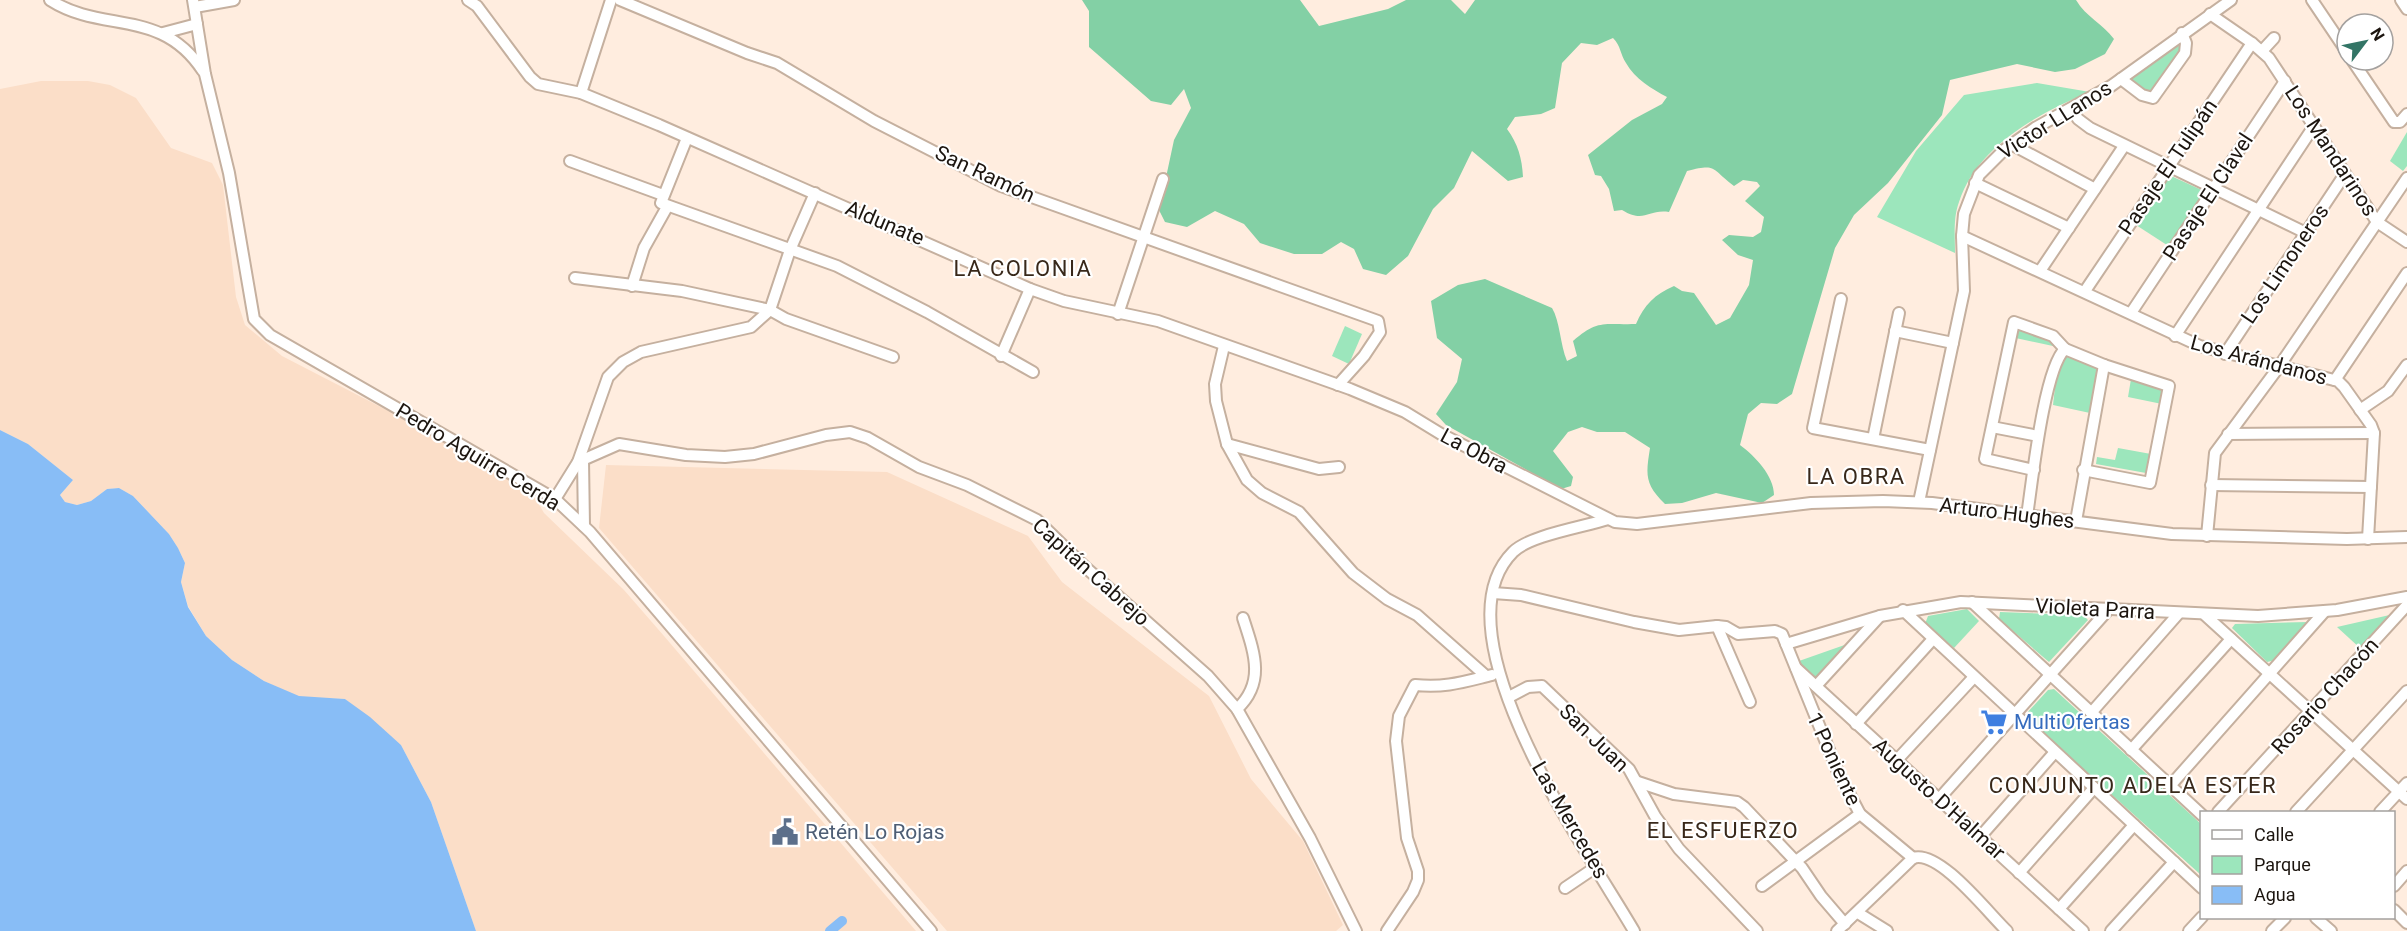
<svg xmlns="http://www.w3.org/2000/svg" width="2407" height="931" viewBox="0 0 2407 931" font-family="Roboto,sans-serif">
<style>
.built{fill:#fbdec8}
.green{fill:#9ce6bc}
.forest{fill:#83d0a5}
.water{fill:#88bdf6}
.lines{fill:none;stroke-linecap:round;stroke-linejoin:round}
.canal{stroke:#88bdf6;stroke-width:10}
.minor-casing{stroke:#c5b09f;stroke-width:14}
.minor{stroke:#fff;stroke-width:10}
.labels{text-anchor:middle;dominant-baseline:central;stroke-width:4.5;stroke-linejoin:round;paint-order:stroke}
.street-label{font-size:21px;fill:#1c150f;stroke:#fff}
.shop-label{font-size:21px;fill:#366cbe;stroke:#fff;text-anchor:start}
.service-label{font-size:21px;fill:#4e5e75;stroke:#fff;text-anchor:start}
.neighbourhood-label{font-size:22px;letter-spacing:1.5px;fill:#38281a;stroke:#fff}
</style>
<rect width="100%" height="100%" fill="#ffeddf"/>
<g class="built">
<path d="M 41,81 L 88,81 L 110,85 L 136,98 L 171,148 L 212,163 L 223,185 L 236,297 L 245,325 L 282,356 L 526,482 L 544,513 L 624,590 L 664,636 L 916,931 L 476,931 L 431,802 L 401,745 L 345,699 L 299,697 L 264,681 L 232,660 L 206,636 L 188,606 L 181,582 L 185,563 L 178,548 L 169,534 L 133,496 L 119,488 L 107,489 L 91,501 L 77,505 L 65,502 L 60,495 L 73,480 L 28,444 L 0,430 L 0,89 Z"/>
<path d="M 606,465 L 887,472 L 1028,536 L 1062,582 L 1209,696 L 1251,779 L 1303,841 L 1343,925 L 1336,931 L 947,931 L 599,528 Z"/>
</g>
<g class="green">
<path d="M 2180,41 L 2183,50 L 2150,94 L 2142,91 L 2131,79 Z"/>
<path d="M 2037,83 L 2090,92 C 2039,113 1977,146 1959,202 C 1953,218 1955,237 1955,253 L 1877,217 L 1916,151 L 1964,95 Z"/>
<path d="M 2407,132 L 2407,166 L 2403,171 L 2390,161 Z"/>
<path d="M 2169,175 L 2206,192 L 2170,247 L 2136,225 Z"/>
<path d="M 2013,323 L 2057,343 L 2053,346 L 2011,337 Z"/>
<path d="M 1345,326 L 1362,334 L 1349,364 L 1332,356 Z"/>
<path d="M 2064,353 L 2098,365 L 2090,413 L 2053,405 L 2058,361 Z"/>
<path d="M 2112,365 L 2166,387 L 2162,404 L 2128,397 L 2131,379 L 2113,375 Z"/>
<path d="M 2118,448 L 2151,454 L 2146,473 L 2096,464 L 2097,457 L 2115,460 Z"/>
<path d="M 1967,609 L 1979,621 L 1954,648 L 1925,624 L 1928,616 Z"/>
<path d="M 2000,612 L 2083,615 L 2088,620 L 2049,662 L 1999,619 Z"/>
<path d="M 2394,614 L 2361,649 L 2337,627 Z"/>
<path d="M 2308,622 L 2276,660 L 2267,662 L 2232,628 L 2235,624 Z"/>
<path d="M 1853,642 L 1814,681 L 1801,666 L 1799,661 Z"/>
<path d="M 2054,689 L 2201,824 L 2201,875 L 2062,750 L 2059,752 L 2025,722 L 2025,715 L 2048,690 Z"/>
</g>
<path class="forest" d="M 1082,0 L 1300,0 L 1319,26 L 1388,9 L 1406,0 L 1451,0 L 1465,14 L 1475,0 L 2076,0 C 2086,17 2103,24 2114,39 L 2105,54 L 2075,69 L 2055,72 L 2017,64 L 1950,80 L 1942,115 L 1888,183 L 1854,215 L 1835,248 L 1792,394 L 1777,404 L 1761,403 L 1748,414 L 1740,445 C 1755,456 1774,476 1774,495 L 1762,503 L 1716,493 L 1682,503 L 1665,504 C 1644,484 1646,474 1650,448 L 1625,432 L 1597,432 L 1582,427 L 1568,432 L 1553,451 L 1573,477 L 1571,486 L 1561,489 L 1446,425 L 1436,414 L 1457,382 L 1462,359 L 1437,338 L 1431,301 L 1458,285 L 1485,279 L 1552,308 C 1560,321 1560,344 1567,361 L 1577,356 L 1573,341 C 1598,319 1604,325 1636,324 C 1644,305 1655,294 1674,286 L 1682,291 L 1694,293 L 1716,325 L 1730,318 L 1749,285 L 1753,260 L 1738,255 L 1722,240 L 1729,235 L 1753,237 L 1761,232 L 1764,217 L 1745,201 L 1760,186 L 1757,182 L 1743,180 L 1734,186 C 1711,169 1718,163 1687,171 L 1669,212 C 1647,209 1645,224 1622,210 L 1614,211 L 1609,189 L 1601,176 L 1595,175 L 1588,155 L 1632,120 L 1662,104 L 1667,97 C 1652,89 1635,79 1626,63 C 1620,54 1621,46 1613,38 L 1597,45 L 1581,43 L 1562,63 L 1555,108 L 1541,114 L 1515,117 L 1507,129 C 1518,144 1522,158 1523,177 L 1508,181 L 1472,151 L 1454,188 L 1433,209 L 1408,256 L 1386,275 L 1363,269 L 1354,249 L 1341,242 L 1322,254 L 1294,254 L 1260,243 L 1244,224 L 1215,211 L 1187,227 L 1165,222 L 1159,210 L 1174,140 L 1191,108 L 1184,89 L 1171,105 L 1151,101 L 1089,47 L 1089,11 Z"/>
<path class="water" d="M 0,430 L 28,444 L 73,480 L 60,495 L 65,502 L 77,505 L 91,501 L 107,489 L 119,488 L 133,496 L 169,534 L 178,548 L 185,563 L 181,582 L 188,607 L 206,636 L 232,660 L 264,681 L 299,696 L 345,699 L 370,717 L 401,745 L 431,802 L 476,931 L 0,931 Z"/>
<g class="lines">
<path class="canal" d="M 830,931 L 842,921"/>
<defs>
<g id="minor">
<path d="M 50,0 C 103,34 161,7 203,71"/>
<path d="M 193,0 L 205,74 L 229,173 L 254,319 L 270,335 L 555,499 L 590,532 L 931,931"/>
<path d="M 468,0 L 477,6 L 530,77 L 538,84 L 581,93 L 659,125 L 1030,289 L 1064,301 L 1158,321 L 1350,389 L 1405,412 L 1441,434 L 1615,522 L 1637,524 L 1811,503 L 1883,501 L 1932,503 L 2172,534 L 2347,539 L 2407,537"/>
<path d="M 620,0 L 747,53 L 777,63 L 874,121 L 1001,186 L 1378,321 L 1380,332 L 1364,356 L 1338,385"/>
<path d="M 2312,0 L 2347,52"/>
<path d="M 2401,0 L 2407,9"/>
<path d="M 195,7 L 234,0"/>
<path d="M 2210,14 L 2252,43 L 2269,58 L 2377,222 L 2407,242"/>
<path d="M 163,33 L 197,24"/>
<path d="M 2262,51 L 2274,38"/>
<path d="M 2352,60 L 2394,122 L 2400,122 L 2407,114"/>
<path d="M 2121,79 L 2142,95 L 2153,98 L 2185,53 L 2186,43 L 2182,33"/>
<path d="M 581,93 L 611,0"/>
<path d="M 2072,109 L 2078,119 L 2090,128 L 2306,233"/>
<path d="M 687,138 L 661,203 L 837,266 L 927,312 L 1033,372"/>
<path d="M 2011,144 L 2095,189"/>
<path d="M 570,161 L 663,195"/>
<path d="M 1975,183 L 2069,228"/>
<path d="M 1962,236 L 2200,346 L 2338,381 L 2344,387 L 2371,425 L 2374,433 L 2368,539"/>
<path d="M 2040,271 L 2124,146"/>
<path d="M 575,278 L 682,291 L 770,310 L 786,319 L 893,357"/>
<path d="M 632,286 L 644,248 L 667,207"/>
<path d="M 2085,291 L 2252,43"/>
<path d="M 1841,299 L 1813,428 L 1930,450"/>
<path d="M 2131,313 L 2285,81"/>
<path d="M 1118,314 L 1163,179"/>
<path d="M 1895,331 L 1953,343"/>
<path d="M 2175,336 L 2314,126"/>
<path d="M 1224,346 L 1215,384 L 1216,401 L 1227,444 L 1247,480 L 1262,493 L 1299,512 L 1353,573 L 1387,599 L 1417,615 L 1486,676"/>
<path d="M 2225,354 L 2345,174"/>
<path d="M 1001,356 L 1030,289"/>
<path d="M 2335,380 L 2407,273"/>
<path d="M 2360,410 L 2388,391 L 2407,365"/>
<path d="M 1992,427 L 2038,436"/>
<path d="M 2228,434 L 2374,433"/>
<path d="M 1873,439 L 1899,313"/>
<path d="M 1227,444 L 1319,469 L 1339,467"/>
<path d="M 583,460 L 584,526"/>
<path d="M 578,462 L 619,444 L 686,455 L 725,457 L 754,454 L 826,435 L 850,432 L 868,438 L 919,467 L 967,485 L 1037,520 L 1084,566 L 1208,676 L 1237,709 L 1310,838 L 1356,931"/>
<path d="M 2034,470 L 1985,459 L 2014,322 L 2053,336 L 2065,349"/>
<path d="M 2083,470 L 2150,483 L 2169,386 L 2104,365"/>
<path d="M 2211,485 L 2371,487"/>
<path d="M 555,499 L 578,462 L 608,377 L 623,362 L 641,352 L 751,327 L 770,310 L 790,250 L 815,193"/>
<path d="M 1919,502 L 1964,291 L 1962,236 L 1964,214 L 1979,175 L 2004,150 L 2035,128 L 2111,86 L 2231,0"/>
<path d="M 2027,516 C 2032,483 2044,368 2065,349 L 2104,365 L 2076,521"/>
<path d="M 1608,519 C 1584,527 1530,535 1513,552 C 1432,633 1590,855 1634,931"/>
<path d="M 2207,536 L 2215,453 L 2278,368 L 2407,178"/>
<path d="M 1493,593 L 1521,595 L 1634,622 L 1679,630 L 1717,626 L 1726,627 L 1738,634 L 1775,631 L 1782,634 L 1838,772 L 1860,814 L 1913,858"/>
<path d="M 1972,602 L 2202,815"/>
<path d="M 1903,610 L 2202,888"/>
<path d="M 2205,615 L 2407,799"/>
<path d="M 1717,626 L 1750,702"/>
<path d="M 1786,644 L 1880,616 L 1961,602 L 2258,616 L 2337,610 L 2407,597"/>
<path d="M 1796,668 L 2083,931"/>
<path d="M 1816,686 L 1880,616"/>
<path d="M 1509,697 L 1528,687 L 1542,686 L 1629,769 L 1655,816 L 1679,849 L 1757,931"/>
<path d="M 1237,709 C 1266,682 1254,652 1243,618"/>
<path d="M 2091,713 L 2179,613"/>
<path d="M 1856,724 L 1933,639"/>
<path d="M 2131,750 L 2231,639"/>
<path d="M 1896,761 L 1974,677"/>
<path d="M 1638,782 L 1674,794 L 1737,802 L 1744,807 L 1802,868 L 1821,896 L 1845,924"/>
<path d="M 2170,786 L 2325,611"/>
<path d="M 1938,800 L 2108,610"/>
<path d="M 2218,812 L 2407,605"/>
<path d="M 2296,812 L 2407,691"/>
<path d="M 2380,812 L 2407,783"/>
<path d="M 1980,837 L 2055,752"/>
<path d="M 1913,858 C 1939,849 1988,913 2007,931"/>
<path d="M 2019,873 L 2094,788"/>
<path d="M 1762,886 L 1860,814"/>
<path d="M 2394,886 L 2407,871"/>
<path d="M 1565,888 L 1596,867"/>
<path d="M 2059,909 L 2134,825"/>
<path d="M 2394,910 L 2407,923"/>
<path d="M 1858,913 L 1887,931"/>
<path d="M 2316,918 L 2331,931"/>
<path d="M 1387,931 L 1413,892 L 1418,880 L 1418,871 L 1407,838 L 1396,741 L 1399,716 L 1415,685 C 1446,688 1463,682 1492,675"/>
<path d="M 1837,931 L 1913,858"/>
<path d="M 2111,931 L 2174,862"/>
<path d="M 2189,931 L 2202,917"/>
<path d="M 2272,931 L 2285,918"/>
</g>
</defs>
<use href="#minor" class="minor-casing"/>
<use href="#minor" class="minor"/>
</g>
<defs>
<symbol id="supermarket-bare" viewBox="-9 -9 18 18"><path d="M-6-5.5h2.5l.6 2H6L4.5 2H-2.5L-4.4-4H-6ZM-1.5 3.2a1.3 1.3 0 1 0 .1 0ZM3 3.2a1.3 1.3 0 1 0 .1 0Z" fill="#3f7fe0" stroke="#fff" stroke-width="2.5" paint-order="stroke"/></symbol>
<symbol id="civic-bare" viewBox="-9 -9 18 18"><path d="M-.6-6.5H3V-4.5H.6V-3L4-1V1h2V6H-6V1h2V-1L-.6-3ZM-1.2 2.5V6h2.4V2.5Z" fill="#5c6f8a" stroke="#fff" stroke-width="2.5" paint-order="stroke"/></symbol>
</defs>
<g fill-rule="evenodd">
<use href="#supermarket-bare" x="1975" y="703" width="38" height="38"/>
<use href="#civic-bare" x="766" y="813" width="38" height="38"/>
</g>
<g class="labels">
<g class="street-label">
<text transform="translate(2055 120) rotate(-32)">Victor LLanos</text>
<text transform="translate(2331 151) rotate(57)">Los Mandarinos</text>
<text transform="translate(2168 167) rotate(-56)">Pasaje El Tulipán</text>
<text transform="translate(985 174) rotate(25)">San Ramón</text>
<text transform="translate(2208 197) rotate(-57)">Pasaje El Clavel</text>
<text transform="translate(885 223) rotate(23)">Aldunate</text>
<text transform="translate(2285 264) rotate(-56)">Los Limoneros</text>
<text transform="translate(2259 360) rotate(15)">Los Arándanos</text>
<text transform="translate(1474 451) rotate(28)">La Obra</text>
<text transform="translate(478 457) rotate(31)">Pedro Aguirre Cerda</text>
<text transform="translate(2007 513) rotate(7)">Arturo Hughes</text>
<text transform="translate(1091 572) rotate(42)">Capitán Cabrejo</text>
<text transform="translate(2095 609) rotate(3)">Violeta Parra</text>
<text transform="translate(2325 696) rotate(-48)">Rosario Chacón</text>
<text transform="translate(1594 738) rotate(44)">San Juan</text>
<text transform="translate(1834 759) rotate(65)">1 Poniente</text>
<text transform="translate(1939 799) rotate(42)">Augusto D'Halmar</text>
<text transform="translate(1570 820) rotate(60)">Las Mercedes</text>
</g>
<g class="shop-label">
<text x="2014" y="722">MultiOfertas</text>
</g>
<g class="service-label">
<text x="805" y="832">Retén Lo Rojas</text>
</g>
<g class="neighbourhood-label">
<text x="1023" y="268">LA COLONIA</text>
<text x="1856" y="476">LA OBRA</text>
<text x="2133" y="785">CONJUNTO ADELA ESTER</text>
<text x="1723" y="830">EL ESFUERZO</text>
</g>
</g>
<rect x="2200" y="811" width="195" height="108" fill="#ffffff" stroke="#a4a19f" stroke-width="1.5"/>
<rect x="2212" y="830" width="30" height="9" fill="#ffffff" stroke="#a4a19f" stroke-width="1.5"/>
<text x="2254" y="841" font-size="18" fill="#1c150f">Calle</text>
<rect x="2212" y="856" width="30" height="18" fill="#9ce6bc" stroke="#a4a19f" stroke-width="1.5"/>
<text x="2254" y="871" font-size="18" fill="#1c150f">Parque</text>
<rect x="2212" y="886" width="30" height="18" fill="#88bdf6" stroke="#a4a19f" stroke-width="1.5"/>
<text x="2254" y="901" font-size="18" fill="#1c150f">Agua</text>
<g transform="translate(2365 42) rotate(58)"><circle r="28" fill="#ffffff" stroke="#a4a19f" stroke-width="1.5"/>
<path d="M0-4.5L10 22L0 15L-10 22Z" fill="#337566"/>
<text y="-9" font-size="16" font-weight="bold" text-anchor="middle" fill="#1c150f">N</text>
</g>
</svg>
